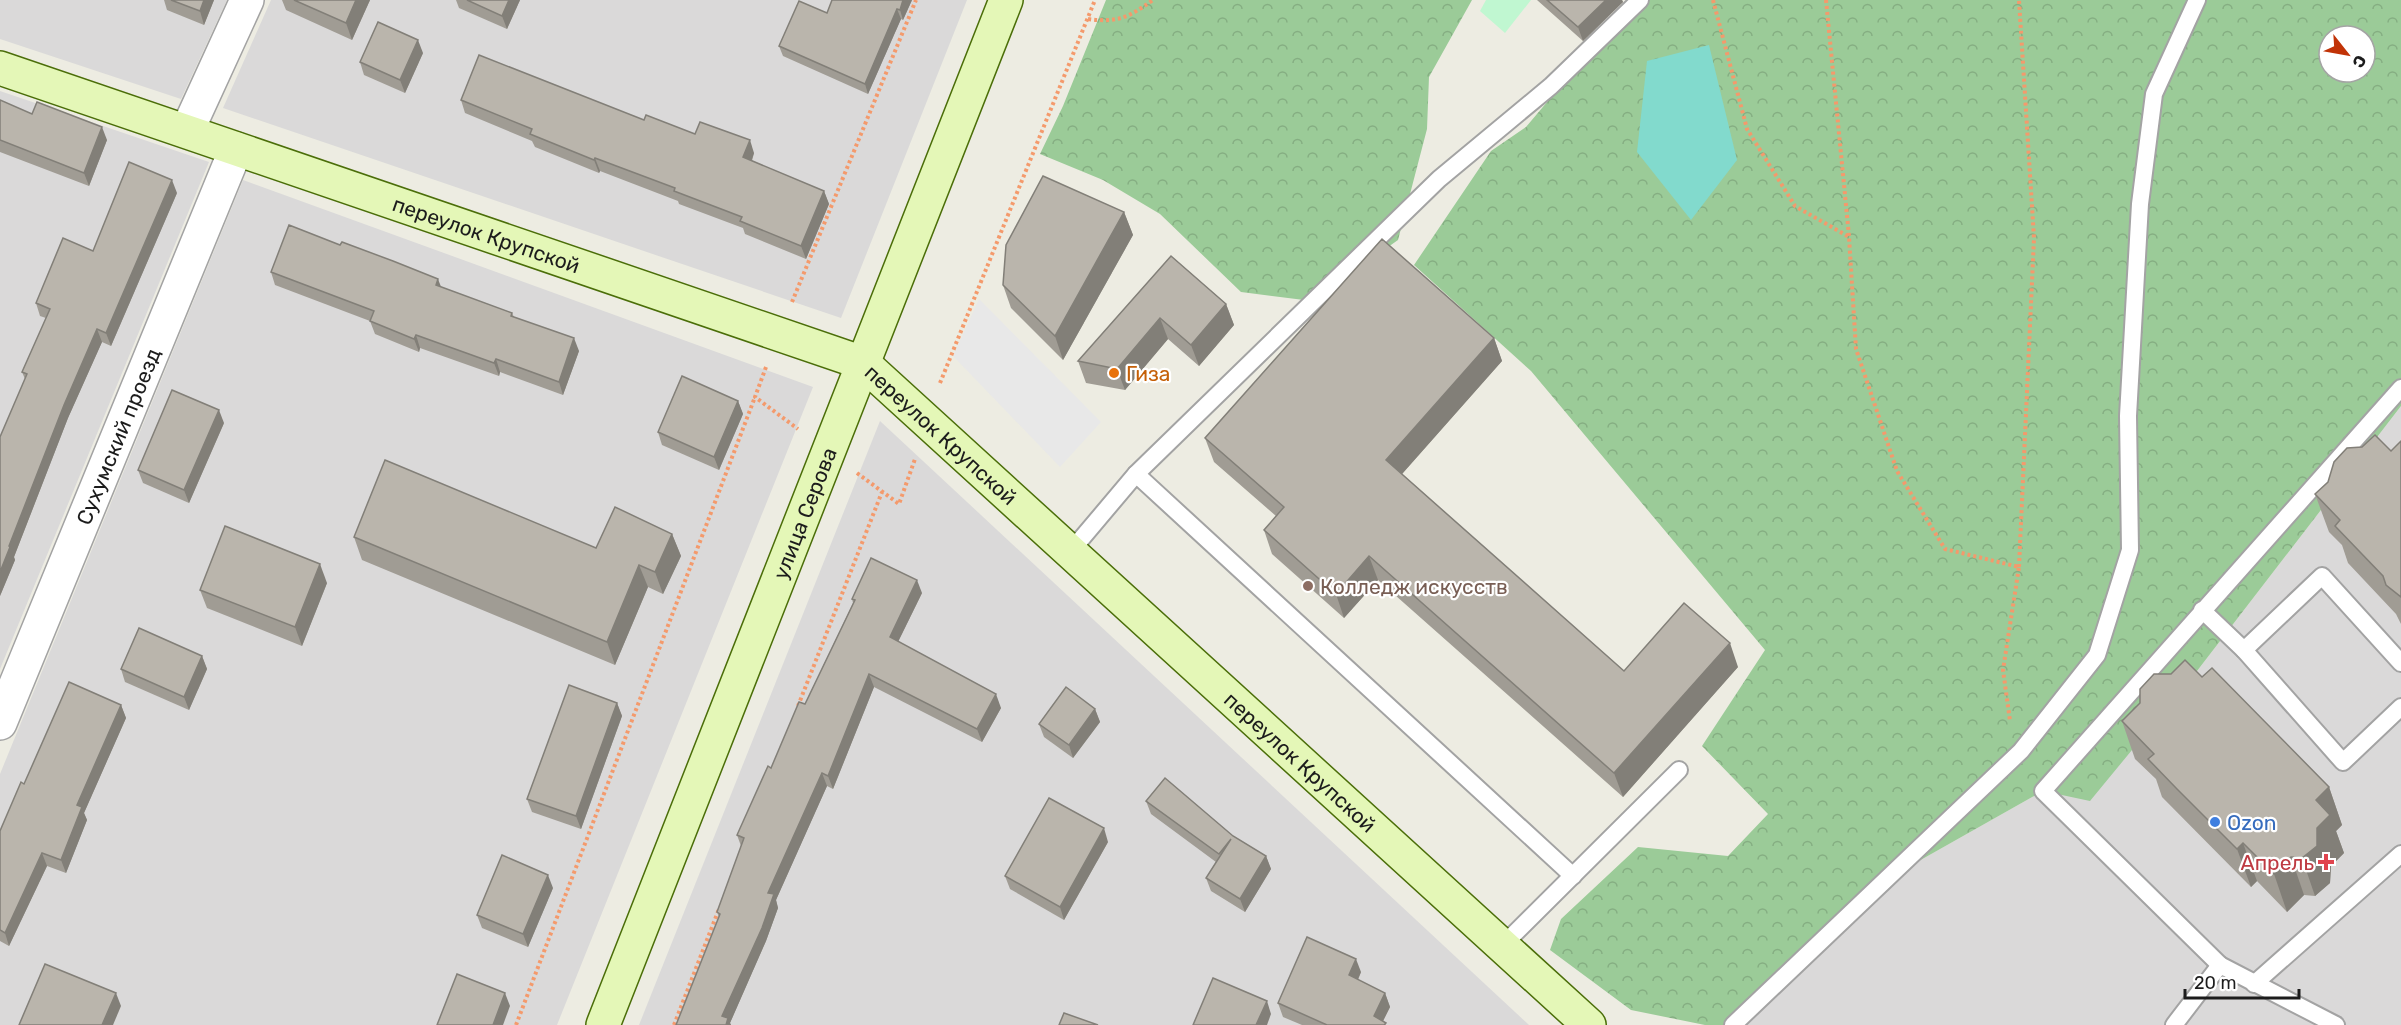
<svg xmlns="http://www.w3.org/2000/svg" width="2401" height="1025" viewBox="0 0 2401 1025" font-family="Rubik,sans-serif">
<style>
.residential{fill:#dad9d9}
.forest{fill:url(#forest-crowns);fill-rule:evenodd}
.park{fill:#c0f7d1}
.pitch{fill:#82dacd}
.parking{fill:#e8e8e8}
.lines{fill:none;stroke-linecap:round;stroke-linejoin:round}
.lane-casing{stroke:#a3a3a3;stroke-width:20}
.street-casing{stroke:#a3a3a3;stroke-width:36}
.secondary-casing{stroke:#4b6e09;stroke-width:36}
.path{stroke:#f49a6c;stroke-width:4;stroke-dasharray:3 3;stroke-linecap:butt}
.lane{stroke:#fff;stroke-width:16}
.street{stroke:#fff;stroke-width:33}
.secondary{stroke:#e4f7b7;stroke-width:33}
.wall{fill:#a09c94}
.shaded-wall{fill:#827f78}
.building{fill:#bab5ac;stroke:#827f78;stroke-width:1.5}
.food-dot{fill:#e8710a;stroke:#fff;stroke-width:2}
.education-dot{fill:#8d6e63;stroke:#fff;stroke-width:2}
.shop-dot{fill:#3f7fe0;stroke:#fff;stroke-width:2}
.health-dot{fill:#e0444e;stroke:#fff;stroke-width:2}
.labels{text-anchor:middle;dominant-baseline:central;stroke-width:4.5;stroke-linejoin:round;paint-order:stroke}
.street-label{font-size:21px;fill:#1c1c1c;stroke:#fff}
.food-label{font-size:21px;fill:#c56008;stroke:#fff;text-anchor:start}
.education-label{font-size:21px;fill:#785e54;stroke:#fff;text-anchor:start}
.shop-label{font-size:21px;fill:#366cbe;stroke:#fff;text-anchor:start}
.health-label{font-size:21px;fill:#be3a42;stroke:#fff;text-anchor:end}
</style>
<defs>
<pattern id="forest-crowns" width="20" height="18" patternUnits="userSpaceOnUse" patternTransform="scale(1.5)"><rect width="20" height="18" fill="#9bcb98"/><path d="M2 6a3 3 0 1 1 6 0M12 15a3 3 0 1 1 6 0" fill="none" stroke="#85ae82"/></pattern>
</defs>
<rect width="100%" height="100%" fill="#edece2"/>
<g class="residential">
<path d="M 0,0 L 227,0 L 181,99 L 0,39 Z"/>
<path d="M 271,0 L 967,0 L 841,318 L 223,108 Z"/>
<path d="M 0,91 L 209,162 L 0,669 Z"/>
<path d="M 243,180 L 813,387 L 557,1025 L 0,1025 L 0,774 Z"/>
<path d="M 2401,406 L 2401,1025 L 1725,1025 L 1910,866 L 2043,791 L 2197,671 Z"/>
<path d="M 880,421 L 1529,1025 L 639,1025 Z"/>
</g>
<g class="forest">
<path d="M 1106,0 L 1472,0 L 1429,77 L 1427,129 L 1398,240 L 1312,301 L 1241,292 L 1160,214 L 1103,180 L 1040,154 L 1063,106 Z"/>
<path d="M 1633,0 L 2401,0 L 2401,406 L 2197,671 L 2090,801 L 2043,791 L 1910,866 L 1725,1025 L 1705,1025 L 1631,1010 L 1550,950 L 1561,919 L 1638,847 L 1728,856 L 1768,814 L 1702,746 L 1765,650 L 1531,371 L 1414,265 L 1491,151 L 1526,127 ZM 2329,36 L 2365,36 L 2365,72 L 2329,72 Z"/>
</g>
<path class="park" d="M 1486,0 L 1531,0 L 1505,33 L 1480,11 Z"/>
<path class="pitch" d="M 1709,45 L 1737,160 L 1691,220 L 1637,152 L 1647,61 Z"/>
<path class="parking" d="M 979,299 L 1101,422 L 1060,467 L 953,356 Z"/>
<g class="lines">
<defs>
<g id="lane">
<path d="M 1136,474 L 1573,876"/>
<path d="M 1071,551 L 1136,474 L 1439,179 L 1551,86 L 1640,0"/>
<path d="M 2202,610 L 2244,650 L 2343,762 L 2401,707"/>
<path d="M 2244,650 L 2322,576 L 2401,663"/>
<path d="M 1502,946 L 1679,770"/>
<path d="M 2220,965 L 2043,791 L 2401,388"/>
<path d="M 2254,984 L 2401,854"/>
<path d="M 1733,1025 L 2021,751 L 2097,655 L 2130,550 L 2128,416 L 2140,204 L 2154,94 L 2197,0"/>
<path d="M 2174,1025 L 2220,965 L 2336,1025"/>
</g>
<g id="street">
<path d="M 187,131 L 247,0"/>
<path id="s1" d="M 0,723 L 236,149"/>
</g>
<g id="secondary">
<path id="s2" d="M 0,68 L 863,363 L 1589,1025"/>
<path id="s3" d="M 603,1025 L 1006,0"/>
</g>
</defs>
<use href="#lane" class="lane-casing"/>
<use href="#street" class="street-casing"/>
<use href="#secondary" class="secondary-casing"/>
<g class="path">
<path d="M 1713,0 L 1747,129 L 1795,206 L 1849,237 L 1856,349 L 1897,471 L 1945,549 L 2019,567 L 2003,670 L 2010,721"/>
<path d="M 1826,0 L 1849,236"/>
<path d="M 1088,19 C 1118,23 1129,17 1153,0"/>
<path d="M 792,302 L 916,0"/>
<path d="M 766,367 L 755,397 L 798,429"/>
<path d="M 940,383 L 1095,0"/>
<path d="M 857,473 L 899,504 L 915,459"/>
<path d="M 2019,567 L 2034,238 L 2019,0"/>
<path d="M 798,706 L 882,492"/>
<path d="M 516,1025 L 755,397"/>
<path d="M 674,1025 L 719,909"/>
</g>
<use href="#lane" class="lane"/>
<use href="#street" class="street"/>
<use href="#secondary" class="secondary"/>
</g>
<g class="wall">
<path d="M 164,0 L 214,0 L 204,25 L 167,10 Z"/>
<path d="M 282,0 L 370,0 L 352,40 L 286,10 Z"/>
<path d="M 456,0 L 520,0 L 507,29 L 459,8 Z"/>
<path d="M 912,0 L 903,20 L 901,19 L 868,94 L 783,56 L 779,46 L 827,13 Z"/>
<path d="M 1537,0 L 1622,0 L 1623,2 L 1583,41 Z"/>
<path d="M 423,53 L 405,93 L 364,75 L 360,62 Z"/>
<path d="M 0,100 L 32,114 L 107,140 L 89,186 L 0,152 Z"/>
<path d="M 461,100 L 644,120 L 695,134 L 754,153 L 752,161 L 824,191 L 829,204 L 806,259 L 745,234 L 743,228 L 679,204 L 678,201 L 600,171 L 599,173 L 535,147 L 532,141 L 465,113 Z"/>
<path d="M 177,193 L 111,346 L 102,342 L 68,418 L 14,557 L 15,560 L 0,596 L 25,379 L 22,372 L 46,318 L 40,316 L 36,303 L 93,251 Z"/>
<path d="M 1124,212 L 1133,235 L 1063,360 L 1011,308 L 1003,285 Z"/>
<path d="M 1171,256 L 1226,304 L 1234,325 L 1199,366 L 1168,339 L 1125,390 L 1086,383 L 1078,361 Z"/>
<path d="M 271,272 L 441,287 L 512,313 L 514,317 L 579,351 L 563,395 L 500,372 L 499,376 L 420,348 L 419,352 L 375,334 L 370,321 L 275,285 Z"/>
<path d="M 1494,338 L 1502,361 L 1402,474 L 1624,671 L 1738,667 L 1623,797 L 1378,580 L 1344,618 L 1272,554 L 1264,530 L 1276,516 L 1214,462 L 1205,438 Z"/>
<path d="M 738,401 L 743,414 L 719,470 L 662,445 L 658,432 Z"/>
<path d="M 224,423 L 189,503 L 143,483 L 138,470 Z"/>
<path d="M 2401,441 L 2401,624 L 2396,614 L 2348,563 L 2342,545 L 2329,532 L 2315,494 L 2391,451 Z"/>
<path d="M 672,534 L 681,556 L 663,594 L 648,587 L 615,665 L 362,560 L 354,537 L 596,548 Z"/>
<path d="M 327,583 L 302,646 L 207,608 L 200,590 Z"/>
<path d="M 922,593 L 898,642 L 1001,708 L 982,742 L 874,687 L 833,789 L 827,786 L 776,900 L 778,908 L 766,941 L 730,1023 L 731,1025 L 676,1025 L 719,917 L 717,912 L 741,846 L 737,835 L 805,704 L 853,603 L 852,599 Z"/>
<path d="M 202,656 L 207,669 L 189,710 L 125,682 L 121,669 Z"/>
<path d="M 2202,677 L 2329,787 L 2342,825 L 2336,831 L 2344,853 L 2331,866 L 2330,883 L 2315,896 L 2304,895 L 2287,912 L 2257,881 L 2251,887 L 2162,797 L 2156,779 L 2135,759 L 2122,721 L 2140,703 Z"/>
<path d="M 617,703 L 622,716 L 581,829 L 532,812 L 527,799 Z"/>
<path d="M 121,705 L 126,718 L 84,813 L 87,820 L 66,873 L 47,866 L 9,946 L 0,941 L 0,831 L 24,784 Z"/>
<path d="M 1095,709 L 1100,722 L 1073,758 L 1044,737 L 1039,724 Z"/>
<path d="M 1146,801 L 1233,836 L 1266,856 L 1271,869 L 1245,912 L 1211,891 L 1206,878 L 1216,862 L 1151,814 Z"/>
<path d="M 1108,842 L 1064,920 L 1010,889 L 1005,876 Z"/>
<path d="M 553,888 L 528,947 L 482,928 L 477,915 Z"/>
<path d="M 1361,972 L 1358,980 L 1385,993 L 1390,1007 L 1383,1021 L 1386,1025 L 1302,1025 L 1283,1017 L 1278,1003 Z"/>
</g>
<g class="shaded-wall">
<path d="M 204,0 L 214,0 L 204,25 L 200,11 Z"/>
<path d="M 356,0 L 370,0 L 352,40 L 346,23 Z"/>
<path d="M 509,0 L 520,0 L 507,29 L 502,16 Z"/>
<path d="M 903,0 L 912,0 L 903,20 L 900,10 Z"/>
<path d="M 1606,0 L 1622,0 L 1623,2 L 1583,41 L 1578,27 Z"/>
<path d="M 897,9 L 901,19 L 868,94 L 865,84 Z"/>
<path d="M 418,40 L 423,53 L 405,93 L 400,80 Z"/>
<path d="M 102,127 L 107,140 L 89,186 L 84,173 Z"/>
<path d="M 750,140 L 754,153 L 748,171 L 743,157 Z"/>
<path d="M 595,158 L 600,171 L 599,173 L 594,160 Z"/>
<path d="M 172,180 L 177,193 L 111,346 L 106,333 Z"/>
<path d="M 824,191 L 829,204 L 806,259 L 801,246 Z"/>
<path d="M 1124,212 L 1133,235 L 1063,360 L 1055,336 Z"/>
<path d="M 438,279 L 443,292 L 436,285 Z"/>
<path d="M 1226,304 L 1234,325 L 1199,366 L 1191,345 Z"/>
<path d="M 1160,318 L 1168,339 L 1125,390 L 1117,369 Z"/>
<path d="M 97,329 L 102,342 L 68,418 L 14,557 L 15,560 L 0,596 L 0,572 L 9,546 L 64,405 Z"/>
<path d="M 416,335 L 420,348 L 419,352 L 414,339 Z"/>
<path d="M 574,338 L 579,351 L 563,395 L 559,382 Z"/>
<path d="M 1494,338 L 1502,361 L 1394,483 L 1386,460 Z"/>
<path d="M 496,359 L 500,372 L 499,376 L 494,363 Z"/>
<path d="M 738,401 L 743,414 L 719,470 L 714,457 Z"/>
<path d="M 219,410 L 224,423 L 189,503 L 184,490 Z"/>
<path d="M 672,534 L 681,556 L 663,594 L 655,572 Z"/>
<path d="M 1369,556 L 1378,580 L 1344,618 L 1336,594 Z"/>
<path d="M 320,564 L 327,583 L 302,646 L 295,627 Z"/>
<path d="M 639,565 L 648,587 L 615,665 L 607,642 Z"/>
<path d="M 917,580 L 922,593 L 894,650 L 890,637 Z"/>
<path d="M 1730,643 L 1738,667 L 1623,797 L 1614,773 Z"/>
<path d="M 202,656 L 207,669 L 189,710 L 184,697 Z"/>
<path d="M 869,674 L 874,687 L 833,789 L 828,776 Z"/>
<path d="M 996,694 L 1001,708 L 982,742 L 977,729 Z"/>
<path d="M 617,703 L 622,716 L 581,829 L 576,816 Z"/>
<path d="M 121,705 L 126,718 L 84,813 L 87,820 L 66,873 L 61,860 L 77,805 Z"/>
<path d="M 1095,709 L 1100,722 L 1073,758 L 1069,745 Z"/>
<path d="M 822,773 L 827,786 L 776,900 L 778,908 L 766,941 L 730,1023 L 731,1025 L 726,1025 L 722,1016 L 768,893 Z"/>
<path d="M 2329,787 L 2342,825 L 2336,831 L 2344,853 L 2331,866 L 2330,883 L 2315,896 L 2302,858 L 2316,800 Z"/>
<path d="M 1104,828 L 1108,842 L 1064,920 L 1060,907 Z"/>
<path d="M 2243,843 L 2257,881 L 2251,887 L 2237,849 Z"/>
<path d="M 42,853 L 47,866 L 9,946 L 5,933 Z"/>
<path d="M 1266,856 L 1271,869 L 1245,912 L 1240,899 Z"/>
<path d="M 2291,857 L 2304,895 L 2287,912 L 2274,874 Z"/>
<path d="M 548,875 L 553,888 L 528,947 L 523,934 Z"/>
<path d="M 1356,959 L 1361,972 L 1354,988 L 1349,975 Z"/>
<path d="M 116,993 L 121,1006 L 113,1025 L 102,1025 Z"/>
<path d="M 505,993 L 510,1006 L 503,1025 L 493,1025 Z"/>
<path d="M 1385,993 L 1390,1007 L 1381,1025 L 1374,1016 Z"/>
<path d="M 1267,1001 L 1271,1014 L 1267,1025 L 1256,1025 Z"/>
</g>
<g class="building">
<path d="M 171,0 L 204,0 L 200,11 Z"/>
<path d="M 294,0 L 356,0 L 346,23 Z"/>
<path d="M 467,0 L 509,0 L 502,16 Z"/>
<path d="M 832,0 L 903,0 L 900,10 L 897,9 L 865,84 L 779,46 L 799,1 L 827,13 Z"/>
<path d="M 1547,0 L 1606,0 L 1578,27 Z"/>
<path d="M 378,22 L 418,40 L 400,80 L 360,62 Z"/>
<path d="M 479,55 L 644,120 L 646,115 L 695,134 L 700,122 L 750,140 L 743,157 L 824,191 L 801,246 L 740,221 L 742,217 L 674,191 L 675,188 L 595,158 L 594,160 L 530,134 L 532,129 L 461,100 Z"/>
<path d="M 0,100 L 32,114 L 37,102 L 102,127 L 84,173 L 0,140 Z"/>
<path d="M 129,162 L 172,180 L 106,333 L 97,329 L 64,405 L 9,546 L 10,547 L 0,572 L 0,437 L 27,374 L 22,372 L 50,309 L 36,303 L 63,238 L 93,251 Z"/>
<path d="M 1043,176 L 1124,212 L 1055,336 L 1003,285 L 1006,245 Z"/>
<path d="M 289,225 L 340,245 L 342,242 L 393,261 L 438,279 L 436,285 L 512,313 L 511,316 L 574,338 L 559,382 L 496,359 L 494,363 L 416,335 L 414,339 L 370,321 L 374,311 L 271,272 Z"/>
<path d="M 1382,239 L 1494,338 L 1386,460 L 1624,671 L 1684,603 L 1730,643 L 1614,773 L 1369,556 L 1336,594 L 1264,530 L 1284,507 L 1205,438 Z"/>
<path d="M 1171,256 L 1226,304 L 1191,345 L 1160,318 L 1117,369 L 1078,361 Z"/>
<path d="M 682,376 L 738,401 L 714,457 L 658,432 Z"/>
<path d="M 172,390 L 219,410 L 184,490 L 138,470 Z"/>
<path d="M 2375,435 L 2391,451 L 2401,441 L 2401,597 L 2386,585 L 2383,576 L 2335,526 L 2340,520 L 2315,494 L 2328,482 L 2334,462 L 2347,448 L 2362,447 Z"/>
<path d="M 385,460 L 596,548 L 615,507 L 672,534 L 655,572 L 639,565 L 607,642 L 354,537 Z"/>
<path d="M 225,526 L 320,564 L 295,627 L 200,590 Z"/>
<path d="M 871,558 L 917,580 L 890,637 L 996,694 L 977,729 L 869,674 L 828,776 L 822,773 L 768,893 L 774,894 L 762,928 L 722,1016 L 728,1018 L 726,1025 L 676,1025 L 720,914 L 717,912 L 744,838 L 737,835 L 768,766 L 771,768 L 799,702 L 805,704 L 855,600 L 852,599 Z"/>
<path d="M 139,628 L 202,656 L 184,697 L 121,669 Z"/>
<path d="M 2185,660 L 2202,677 L 2212,668 L 2329,787 L 2316,800 L 2330,815 L 2317,828 L 2317,846 L 2302,858 L 2291,857 L 2274,874 L 2243,843 L 2237,849 L 2177,789 L 2148,759 L 2154,754 L 2122,721 L 2140,703 L 2140,689 L 2154,674 L 2171,674 Z"/>
<path d="M 69,682 L 121,705 L 77,805 L 82,807 L 61,860 L 42,853 L 5,933 L 0,930 L 0,831 L 21,782 L 24,784 Z"/>
<path d="M 569,685 L 617,703 L 576,816 L 527,799 Z"/>
<path d="M 1066,687 L 1095,709 L 1069,745 L 1039,724 Z"/>
<path d="M 1165,778 L 1233,836 L 1266,856 L 1240,899 L 1206,878 L 1231,839 L 1219,854 L 1146,801 Z"/>
<path d="M 1049,798 L 1104,828 L 1060,907 L 1005,876 Z"/>
<path d="M 502,855 L 548,875 L 523,934 L 477,915 Z"/>
<path d="M 1307,937 L 1356,959 L 1349,975 L 1385,993 L 1374,1016 L 1386,1023 L 1384,1025 L 1327,1025 L 1278,1003 Z"/>
<path d="M 45,964 L 116,993 L 102,1025 L 19,1025 Z"/>
<path d="M 457,974 L 505,993 L 493,1025 L 437,1025 Z"/>
<path d="M 1213,978 L 1267,1001 L 1256,1025 L 1193,1025 Z"/>
<path d="M 1064,1013 L 1098,1025 L 1059,1025 Z"/>
</g>
<circle class="food-dot" cx="1114" cy="373" r="6"/>
<circle class="education-dot" cx="1308" cy="586" r="6"/>
<circle class="shop-dot" cx="2215" cy="822" r="6"/>
<path class="health-dot" d="M2323 853h6v6h6v6h-6v6h-6v-6h-6v-6h6z"/>
<g class="labels">
<g class="street-label">
<text stroke="none"><textPath href="#s2" startOffset="514">переулок Крупской</textPath></text>
<text stroke="none"><textPath href="#s2" startOffset="1018">переулок Крупской</textPath></text>
<text stroke="none"><textPath href="#s1" startOffset="310">Сухумский проезд</textPath></text>
<text stroke="none"><textPath href="#s3" startOffset="550">улица Серова</textPath></text>
<text stroke="none"><textPath href="#s2" startOffset="1504">переулок Крупской</textPath></text>
</g>
<g class="food-label">
<text x="1126" y="373">Гиза</text>
</g>
<g class="education-label">
<text x="1320" y="586">Колледж искусств</text>
</g>
<g class="shop-label">
<text x="2227" y="822">Ozon</text>
</g>
<g class="health-label">
<text x="2314" y="862">Апрель</text>
</g>
</g>
<g transform="translate(2347 54) rotate(121)"><circle r="28" fill="#ffffff" stroke="#a4a4a4" stroke-width="1.5"/>
<path d="M0-4.5L10 22L0 15L-10 22Z" fill="#c13307"/>
<text y="-9" font-size="16" font-weight="bold" text-anchor="middle" fill="#1c1c1c">С</text>
</g>
<path d="M2185 989v9h114v-9" fill="none" stroke="#1c1c1c" stroke-width="3"/>
<text x="2194" y="989" font-size="18" fill="#1c1c1c" stroke="#ffffff" stroke-width="4.5" paint-order="stroke">20 m</text>
</svg>
